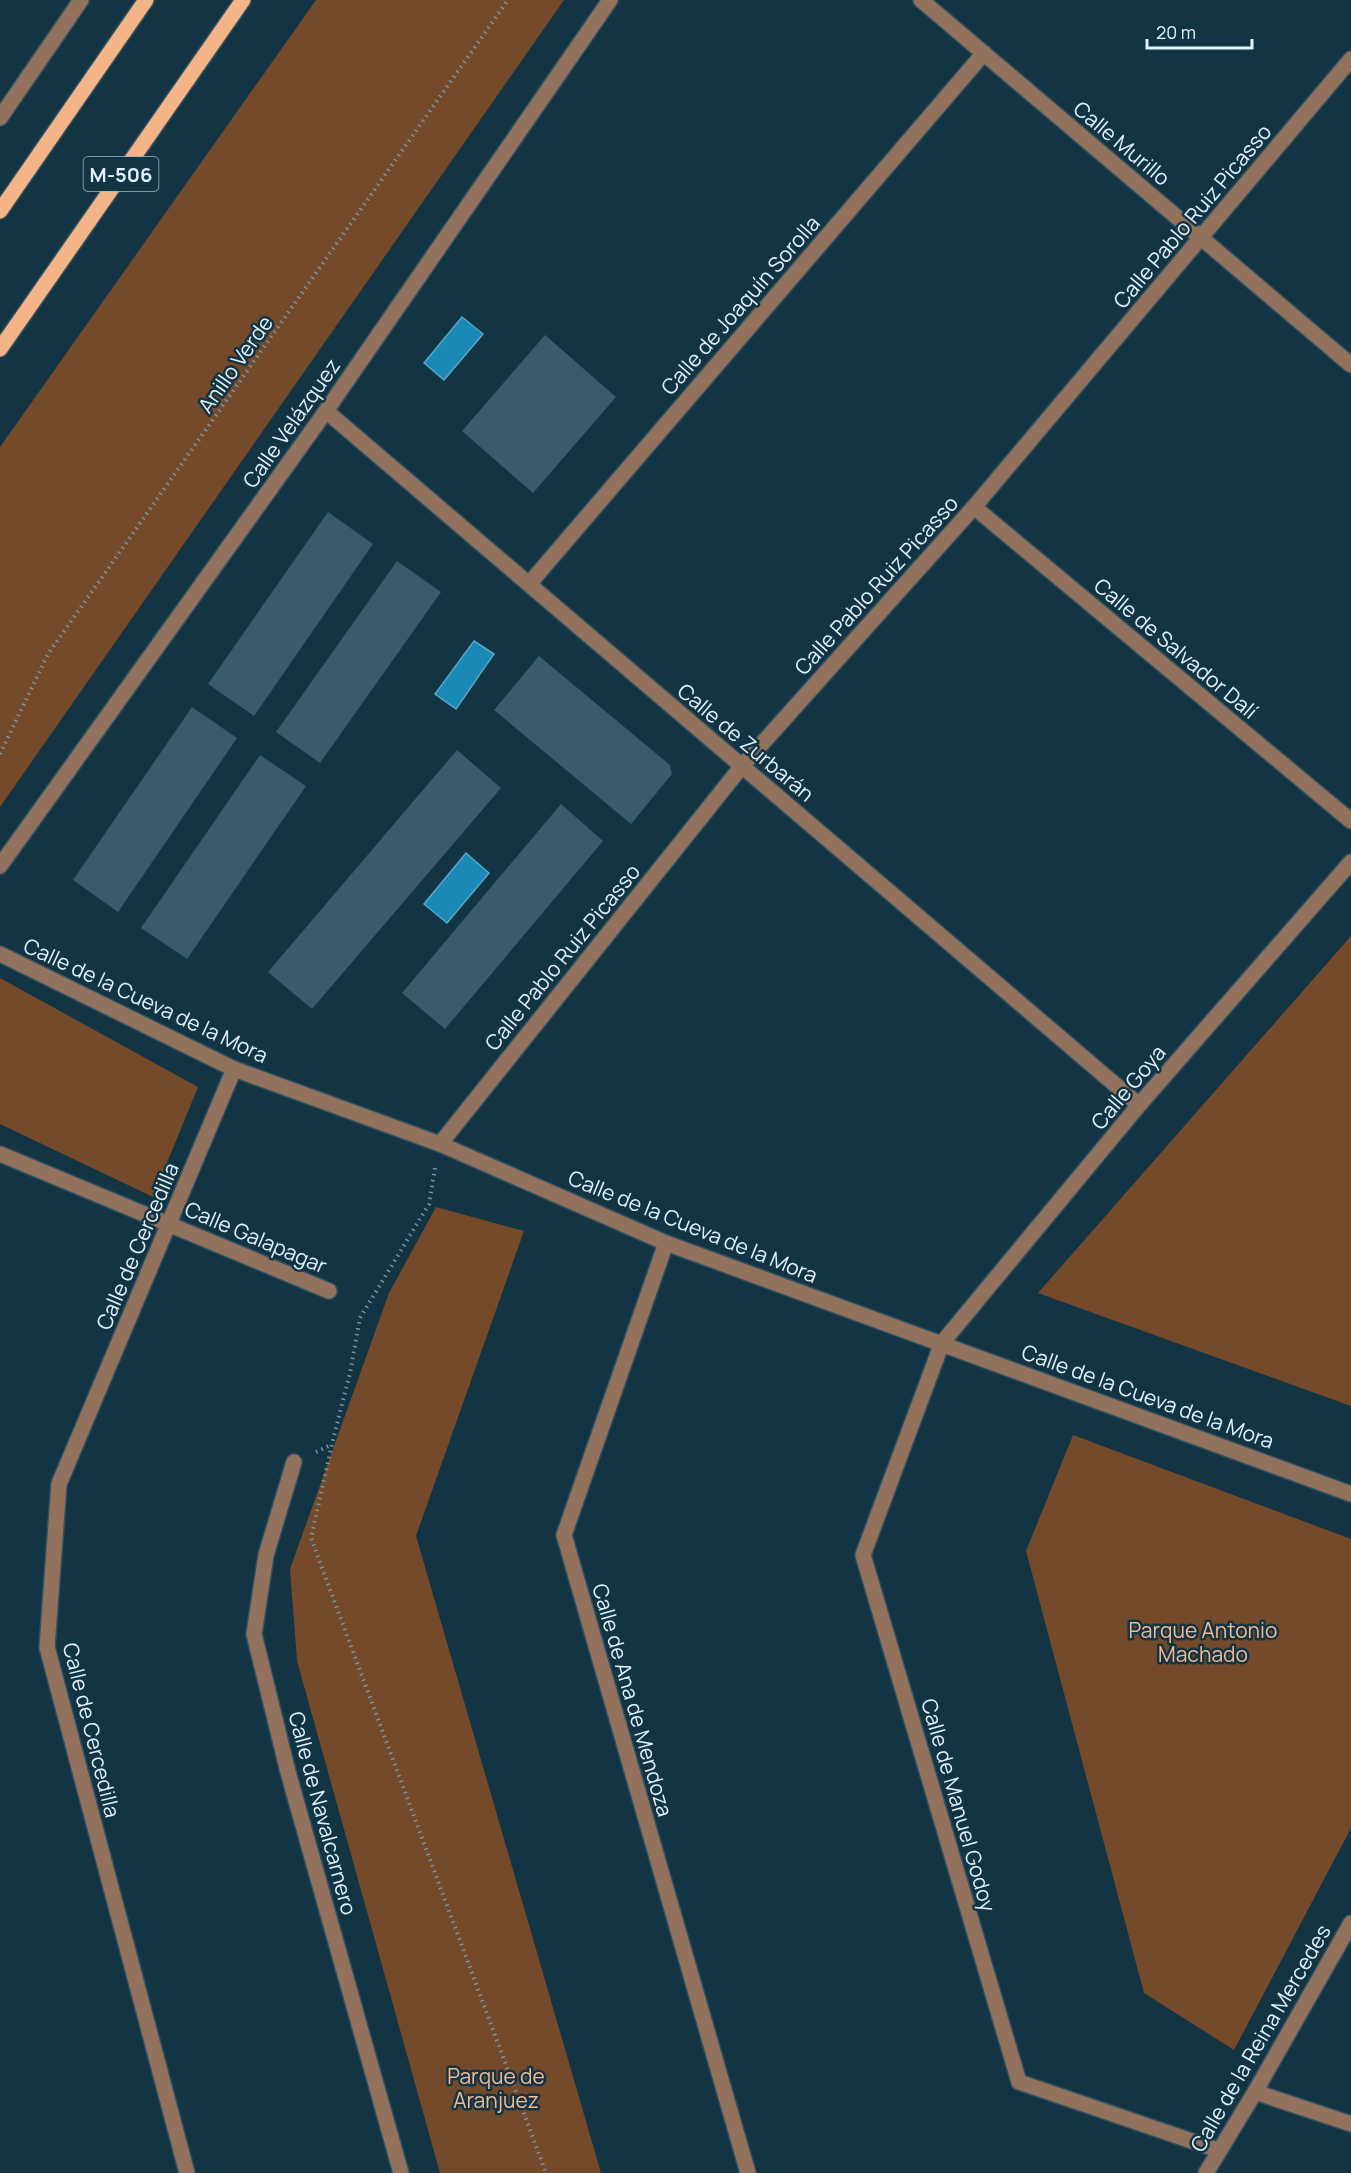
<svg xmlns="http://www.w3.org/2000/svg" width="1351" height="2173" viewBox="0 0 1351 2173" font-family="Manrope,sans-serif">
<style>
.green{fill:#754a2a}
.water{fill:#1b89b5;stroke:#56a8ca;stroke-width:1.5}
.building{fill:#395b6c}
.lines{fill:none;stroke-linecap:round;stroke-linejoin:round}
.minor-casing{stroke:#335261;stroke-width:18}
.major-casing{stroke:#335261;stroke-width:18}
.path{stroke:#7993a0;stroke-width:4;stroke-dasharray:1.5 4.5;stroke-linecap:butt}
.minor{stroke:#92725d;stroke-width:15}
.major{stroke:#f5b488;stroke-width:15}
.labels{text-anchor:middle;dominant-baseline:central;stroke-width:5;stroke-linejoin:round;paint-order:stroke}
.shield{fill:#123443;stroke:#a2b9c4;stroke-width:1.5}
.shield-label{font-size:20px;font-weight:bold;fill:#e0f2fc}
.street-label{font-size:21px;fill:#e0f2fc;stroke:#123443}
.park-label{font-size:21px;fill:#f3b992;stroke:#123443}
</style>
<rect width="100%" height="100%" fill="#123443"/>
<g class="green">
<path d="M 316,0 L 564,0 L 0,807 L 0,447 Z"/>
<path d="M 1351,936 L 1351,1406 L 1038,1293 Z"/>
<path d="M 0,978 L 198,1087 L 153,1197 L 0,1124 Z"/>
<path d="M 436,1207 L 524,1231 L 416,1536 L 601,2173 L 440,2173 L 297,1661 L 290,1569 L 389,1293 Z"/>
<path d="M 1073,1435 L 1351,1539 L 1351,1828 L 1234,2050 L 1144,1993 L 1026,1551 Z"/>
</g>
<g class="water">
<path d="M 462,317 L 483,334 L 444,380 L 424,363 Z"/>
<path d="M 474,641 L 494,654 L 456,709 L 435,694 Z"/>
<path d="M 466,853 L 489,873 L 447,923 L 424,904 Z"/>
</g>
<g class="building">
<path d="M 545,335 L 616,397 L 533,493 L 462,431 Z"/>
<path d="M 328,512 L 373,544 L 254,716 L 208,684 Z"/>
<path d="M 397,561 L 441,592 L 320,763 L 276,732 Z"/>
<path d="M 539,656 L 670,765 L 672,774 L 631,824 L 494,710 Z"/>
<path d="M 192,707 L 237,738 L 118,912 L 73,880 Z"/>
<path d="M 457,750 L 501,788 L 312,1009 L 268,972 Z"/>
<path d="M 260,755 L 306,786 L 187,959 L 141,928 Z"/>
<path d="M 561,804 L 603,841 L 445,1029 L 402,993 Z"/>
</g>
<g class="lines">
<defs>
<g id="minor">
<path d="M 921,0 L 1351,365"/>
<path d="M 0,118 L 81,0"/>
<path d="M 326,411 L 1139,1105"/>
<path d="M 974,507 L 1351,821"/>
<path d="M 529,584 L 984,53"/>
<path d="M 0,866 L 326,411 L 610,0"/>
<path d="M 0,954 L 234,1069 L 440,1144 L 666,1243 L 1351,1494"/>
<path d="M 440,1144 L 742,766 L 974,507 L 1351,59"/>
<path d="M 0,1154 L 329,1291"/>
<path d="M 666,1243 L 564,1535 L 748,2173"/>
<path d="M 294,1462 L 266,1555 L 254,1634 L 288,1772 L 401,2173"/>
<path d="M 1255,2092 L 1351,2124"/>
<path d="M 1218,2150 L 1019,2082 L 863,1555 L 942,1343 L 1139,1105 L 1351,862"/>
<path d="M 187,2173 L 47,1647 L 59,1484 L 234,1069"/>
<path d="M 1206,2173 L 1255,2092 L 1351,1923"/>
</g>
<g id="major">
<path d="M 0,211 L 146,0"/>
<path d="M 0,349 L 243,0"/>
</g>
</defs>
<use href="#minor" class="minor-casing"/>
<use href="#major" class="major-casing"/>
<g class="path">
<path d="M 0,754 L 48,654 L 508,0"/>
<path d="M 435,1168 L 429,1204 L 360,1318 L 350,1373 L 332,1444 L 311,1538 L 546,2173"/>
<path d="M 316,1452 L 331,1445"/>
</g>
<use href="#minor" class="minor"/>
<use href="#major" class="major"/>
</g>
<g class="labels">
<rect class="shield" x="83.5" y="157" width="75" height="34" rx="4.5"/>
<g class="shield-label">
<text x="121" y="174">M-506</text>
</g>
<g class="street-label">
<text transform="translate(1122 143) rotate(40)">Calle Murillo</text>
<text transform="translate(1192 216) rotate(-50)">Calle Pablo Ruiz Picasso</text>
<text transform="translate(740 305) rotate(-49)">Calle de Joaquín Sorolla</text>
<text transform="translate(235 364) rotate(-55)">Anillo Verde</text>
<text transform="translate(291 423) rotate(-55)">Calle Velázquez</text>
<text transform="translate(876 585) rotate(-48)">Calle Pablo Ruiz Picasso</text>
<text transform="translate(1176 648) rotate(40)">Calle de Salvador Dalí</text>
<text transform="translate(746 742) rotate(40)">Calle de Zurbarán</text>
<text transform="translate(562 957) rotate(-51)">Calle Pablo Ruiz Picasso</text>
<text transform="translate(146 1000) rotate(25)">Calle de la Cueva de la Mora</text>
<text transform="translate(1128 1087) rotate(-50)">Calle Goya</text>
<text transform="translate(693 1226) rotate(22)">Calle de la Cueva de la Mora</text>
<text transform="translate(256 1237) rotate(23)">Calle Galapagar</text>
<text transform="translate(137 1246) rotate(-67)">Calle de Cercedilla</text>
<text transform="translate(1148 1396) rotate(20)">Calle de la Cueva de la Mora</text>
<text transform="translate(633 1700) rotate(74)">Calle de Ana de Mendoza</text>
<text transform="translate(92 1730) rotate(76)">Calle de Cercedilla</text>
<text transform="translate(959 1805) rotate(74)">Calle de Manuel Godoy</text>
<text transform="translate(323 1813) rotate(75)">Calle de Navalcarnero</text>
<text transform="translate(1260 2038) rotate(-60)">Calle de la Reina Mercedes</text>
</g>
<g class="park-label">
<text x="1203" y="1630">Parque Antonio<tspan x="1203" dy="24">Machado</tspan></text>
<text x="496" y="2076">Parque de<tspan x="496" dy="24">Aranjuez</tspan></text>
</g>
</g>
<path d="M1147 39v9h105v-9" fill="none" stroke="#e0f2fc" stroke-width="3"/>
<text x="1156" y="39" font-size="18" fill="#e0f2fc" stroke="#123443" stroke-width="4.5" paint-order="stroke">20 m</text>
</svg>
